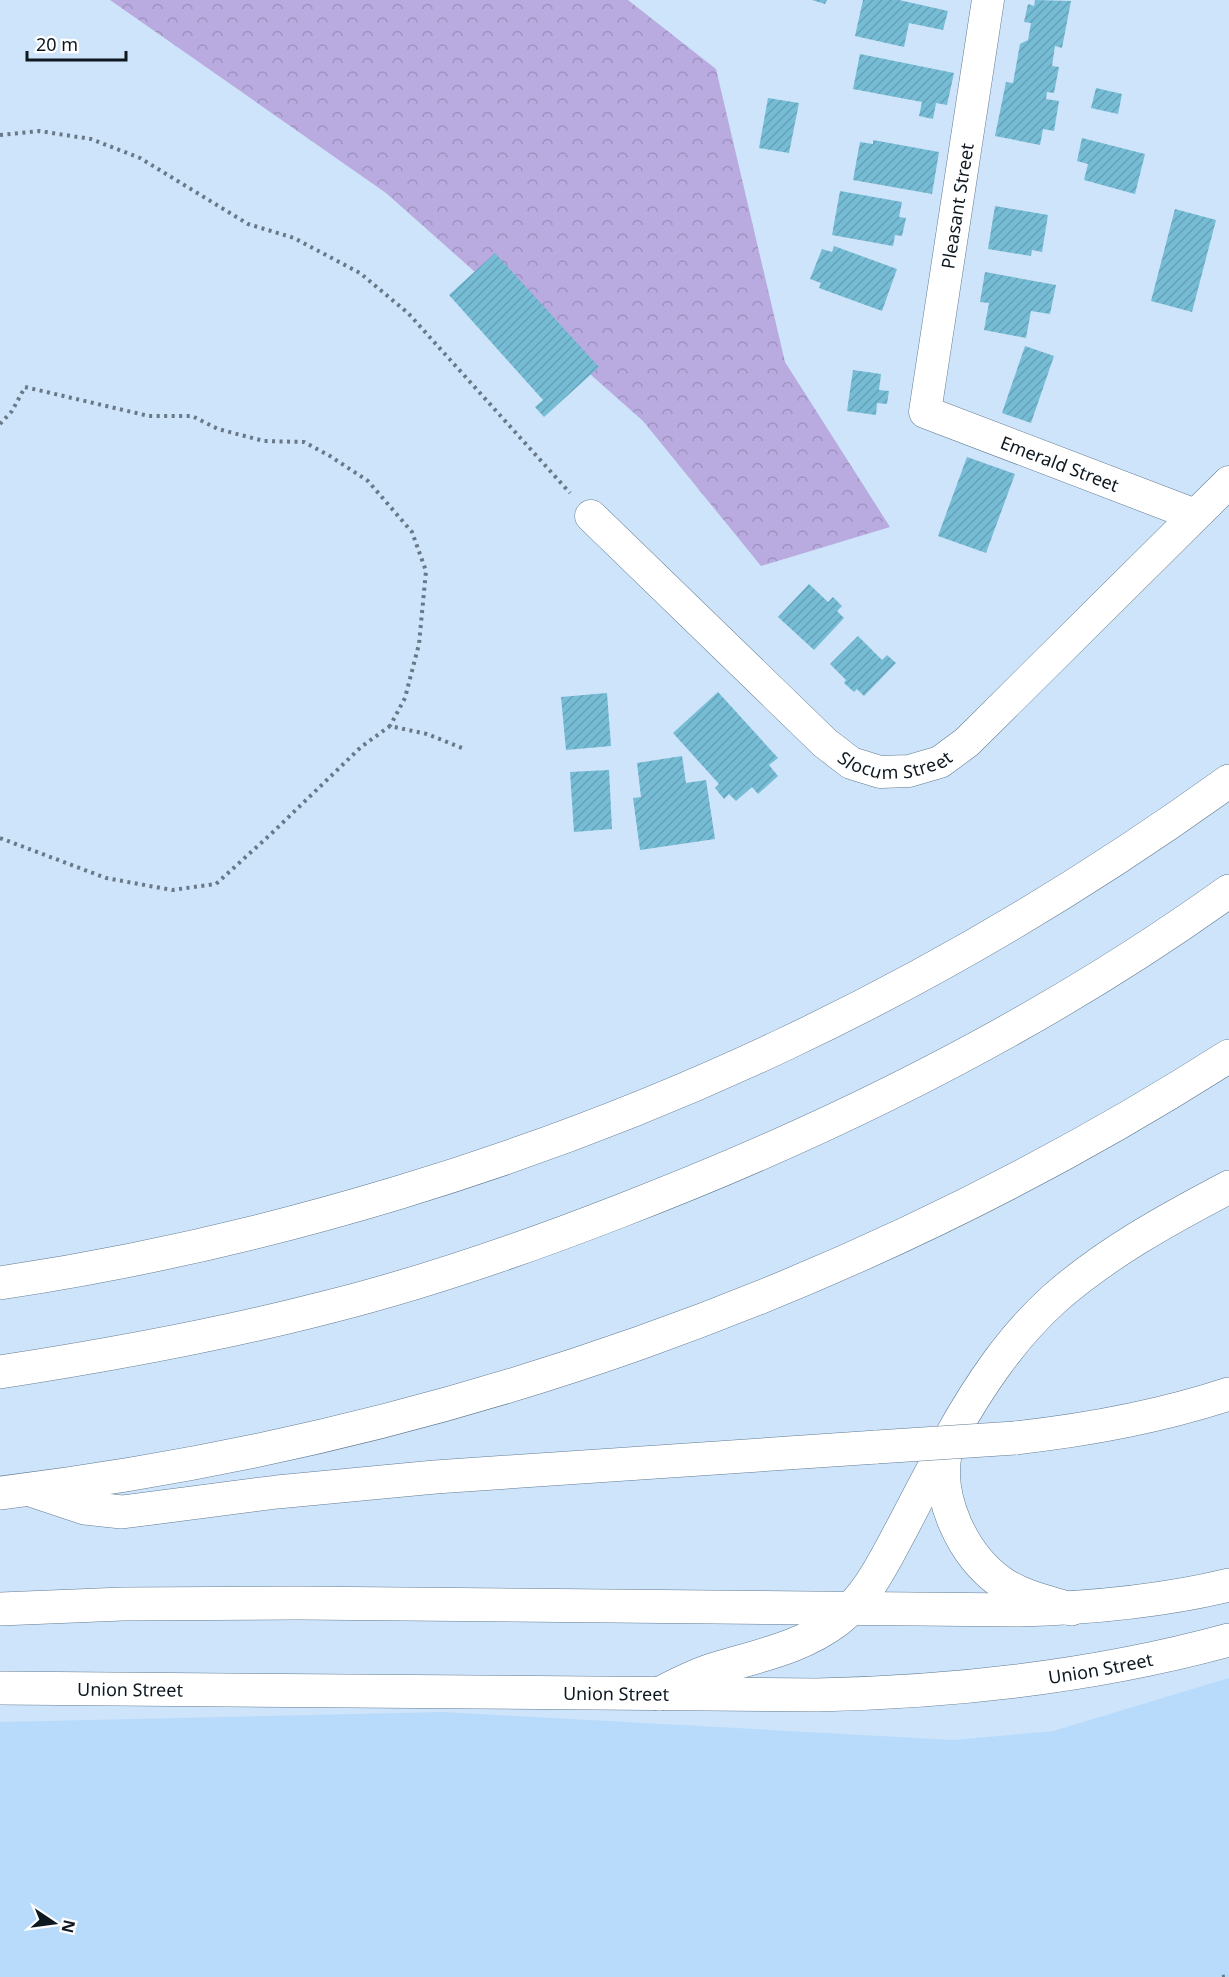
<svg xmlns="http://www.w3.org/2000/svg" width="1229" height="1977" viewBox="0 0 1229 1977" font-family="'Noto Sans',sans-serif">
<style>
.built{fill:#b9dbfb}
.forest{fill:url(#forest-crowns)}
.building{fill:url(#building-hatch)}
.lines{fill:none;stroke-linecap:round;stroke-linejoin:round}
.minor-casing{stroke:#617b92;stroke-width:33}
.secondary-casing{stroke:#617b92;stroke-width:34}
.motorway-casing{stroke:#617b92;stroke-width:34}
.path{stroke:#687887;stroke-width:4;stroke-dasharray:3 4.5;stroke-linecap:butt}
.minor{stroke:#fff;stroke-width:32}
.secondary{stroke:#fff;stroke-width:33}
.motorway{stroke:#fff;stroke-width:33}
.motorway-bridge-casing{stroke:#617b92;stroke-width:34;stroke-linecap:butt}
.motorway-bridge{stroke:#fff;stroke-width:33}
.labels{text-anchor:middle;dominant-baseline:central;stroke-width:6;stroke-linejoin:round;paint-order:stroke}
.street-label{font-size:18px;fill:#0e1821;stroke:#fff}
</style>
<defs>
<pattern id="forest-crowns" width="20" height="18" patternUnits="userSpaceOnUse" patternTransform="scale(1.5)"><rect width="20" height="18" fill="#b9abe0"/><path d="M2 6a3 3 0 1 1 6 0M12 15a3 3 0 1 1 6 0" fill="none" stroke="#9e92c0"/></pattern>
<pattern id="building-hatch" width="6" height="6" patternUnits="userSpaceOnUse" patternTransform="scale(1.5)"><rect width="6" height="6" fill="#76bcd5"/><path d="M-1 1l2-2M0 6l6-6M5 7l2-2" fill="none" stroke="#65a1b7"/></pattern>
</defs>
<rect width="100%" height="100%" fill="#cee4fa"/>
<path class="built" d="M 1229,1678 L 1229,1977 L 0,1977 L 0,1722 L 443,1712 L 953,1740 L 1053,1731 Z"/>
<path class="forest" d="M 110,0 L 628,0 L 716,69 L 785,362 L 890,527 L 761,566 L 643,421 L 386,193 Z"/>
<g class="building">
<path d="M 812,0 L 827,0 L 825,4 Z"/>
<path d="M 863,0 L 899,0 L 948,11 L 943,30 L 909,23 L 904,47 L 855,36 Z"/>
<path d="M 1035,0 L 1071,1 L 1062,48 L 1055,46 L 1052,66 L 1059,67 L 1054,93 L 1047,92 L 1046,99 L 1059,101 L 1054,131 L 1043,129 L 1040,145 L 995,136 L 1006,82 L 1013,83 L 1020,44 L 1028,40 L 1031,23 L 1024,22 L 1028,4 L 1034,6 Z"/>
<path d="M 860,54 L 954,73 L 947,105 L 936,103 L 933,119 L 919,116 L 922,102 L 853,89 Z"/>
<path d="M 1096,88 L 1122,94 L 1118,114 L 1091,108 Z"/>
<path d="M 768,98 L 799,103 L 789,153 L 759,148 Z"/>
<path d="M 1082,138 L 1145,154 L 1135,194 L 1084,180 L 1088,164 L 1077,161 Z"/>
<path d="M 873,140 L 939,152 L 932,194 L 853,180 L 860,142 L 873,144 Z"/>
<path d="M 840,191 L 902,202 L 899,217 L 906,218 L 902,236 L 895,235 L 893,246 L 832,235 Z"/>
<path d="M 995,206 L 1048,215 L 1042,252 L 1032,250 L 1031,256 L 988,249 Z"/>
<path d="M 1175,209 L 1216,220 L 1192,312 L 1151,301 Z"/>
<path d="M 834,246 L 897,269 L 882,311 L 819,288 L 821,283 L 810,279 L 822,249 L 832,252 Z"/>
<path d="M 495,253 L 599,367 L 544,417 L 535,407 L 543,400 L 449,295 Z"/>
<path d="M 985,272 L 1056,285 L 1050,314 L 1031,311 L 1026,338 L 984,330 L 989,303 L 980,302 Z"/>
<path d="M 1025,346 L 1054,356 L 1031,423 L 1002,413 Z"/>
<path d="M 853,370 L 881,374 L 879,390 L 889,391 L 887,404 L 877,403 L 876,415 L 847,411 Z"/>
<path d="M 967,457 L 1015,474 L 986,553 L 938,536 Z"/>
<path d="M 809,584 L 828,602 L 833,597 L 842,606 L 837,611 L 844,618 L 814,650 L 778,617 Z"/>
<path d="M 858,636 L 882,660 L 887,655 L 896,663 L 864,696 L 857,689 L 854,692 L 844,683 L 846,680 L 830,664 Z"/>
<path d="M 718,692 L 778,758 L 769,765 L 778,776 L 758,794 L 752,787 L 736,801 L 729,794 L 724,799 L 715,788 L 719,784 L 673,733 Z"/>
<path d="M 607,693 L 611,746 L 566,750 L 561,697 Z"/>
<path d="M 682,756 L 686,783 L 706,780 L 715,839 L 640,850 L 633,798 L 641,797 L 637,763 Z"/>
<path d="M 609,770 L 612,829 L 574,832 L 570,772 Z"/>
</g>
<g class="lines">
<defs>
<g id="minor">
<path id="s1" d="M 988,0 L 925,412 L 1195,515"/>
<path id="s2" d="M 591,516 L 825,743 L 851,763 L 880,772 L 909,771 L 940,762 L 967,742 L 1229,482"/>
</g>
<g id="secondary">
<path d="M 0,1609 L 123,1604 L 299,1603 L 1018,1610 C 1090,1608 1159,1602 1229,1585"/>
<path id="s3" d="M 0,1688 L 817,1695 C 956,1692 1094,1677 1229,1640"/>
</g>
<g id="motorway">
<path d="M 0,1283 C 266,1243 540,1160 783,1045 C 940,971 1089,882 1229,781"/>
<path d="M 0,1372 C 110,1355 220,1335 328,1307 C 428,1282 525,1248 620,1211 C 836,1128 1041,1026 1229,891"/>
<path d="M 1015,1438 C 1088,1430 1159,1417 1229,1394"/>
<path d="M 946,1450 C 935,1497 963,1556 1002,1583 C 1023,1597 1047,1602 1071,1609"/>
<path d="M 34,1491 L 85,1508 L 122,1512 L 277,1492 L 435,1477 L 877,1447"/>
<path d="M 0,1493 C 436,1440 859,1292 1229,1056"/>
<path d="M 659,1694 C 676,1685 694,1676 712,1670 C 756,1656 800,1649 838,1620 C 867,1597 883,1564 900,1532 C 917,1500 933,1468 951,1436 C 979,1386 1011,1338 1054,1299 C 1106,1253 1168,1219 1229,1187"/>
</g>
</defs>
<use href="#minor" class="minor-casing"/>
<use href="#secondary" class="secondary-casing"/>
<use href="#motorway" class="motorway-casing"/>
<g class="path">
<path d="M 0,135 L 39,131 L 91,139 L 140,158 L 248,224 L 294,238 L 360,273 L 408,313 L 570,493"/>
<path d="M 0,424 L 12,411 L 25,387 L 149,416 L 192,416 L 218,429 L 264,441 L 304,442 L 330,456 L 368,481 L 412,532 L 426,571 L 419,644 L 405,698 L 390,726"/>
<path d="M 0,838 L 106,878 L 172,890 L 216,884 L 272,833 L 361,747 L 390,726 L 427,734 L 462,748"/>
<path d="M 1222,1977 L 1229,1976"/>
</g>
<use href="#minor" class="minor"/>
<use href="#secondary" class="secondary"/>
<use href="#motorway" class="motorway"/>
<defs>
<path id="motorway-bridge" d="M 877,1447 L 1015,1438"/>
</defs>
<use href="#motorway-bridge" class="motorway-bridge-casing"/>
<use href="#motorway-bridge" class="motorway-bridge"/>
</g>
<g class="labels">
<g class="street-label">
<text transform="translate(957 206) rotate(-81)">Pleasant Street</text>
<text stroke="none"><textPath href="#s1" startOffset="561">Emerald Street</textPath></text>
<text stroke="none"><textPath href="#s2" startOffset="404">Slocum Street</textPath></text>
<text stroke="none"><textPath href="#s3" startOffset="1102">Union Street</textPath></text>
<text stroke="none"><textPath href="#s3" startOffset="130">Union Street</textPath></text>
<text stroke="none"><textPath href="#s3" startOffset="616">Union Street</textPath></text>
</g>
</g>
<g transform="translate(54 1923) rotate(103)" stroke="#ffffff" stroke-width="4.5" paint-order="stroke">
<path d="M0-4.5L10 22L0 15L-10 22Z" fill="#0e1821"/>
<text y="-9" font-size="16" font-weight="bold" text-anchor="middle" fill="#0e1821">N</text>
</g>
<path d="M27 51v9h99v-9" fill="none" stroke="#0e1821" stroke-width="3"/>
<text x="36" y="51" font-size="18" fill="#0e1821" stroke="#ffffff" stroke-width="4.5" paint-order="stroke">20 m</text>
</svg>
